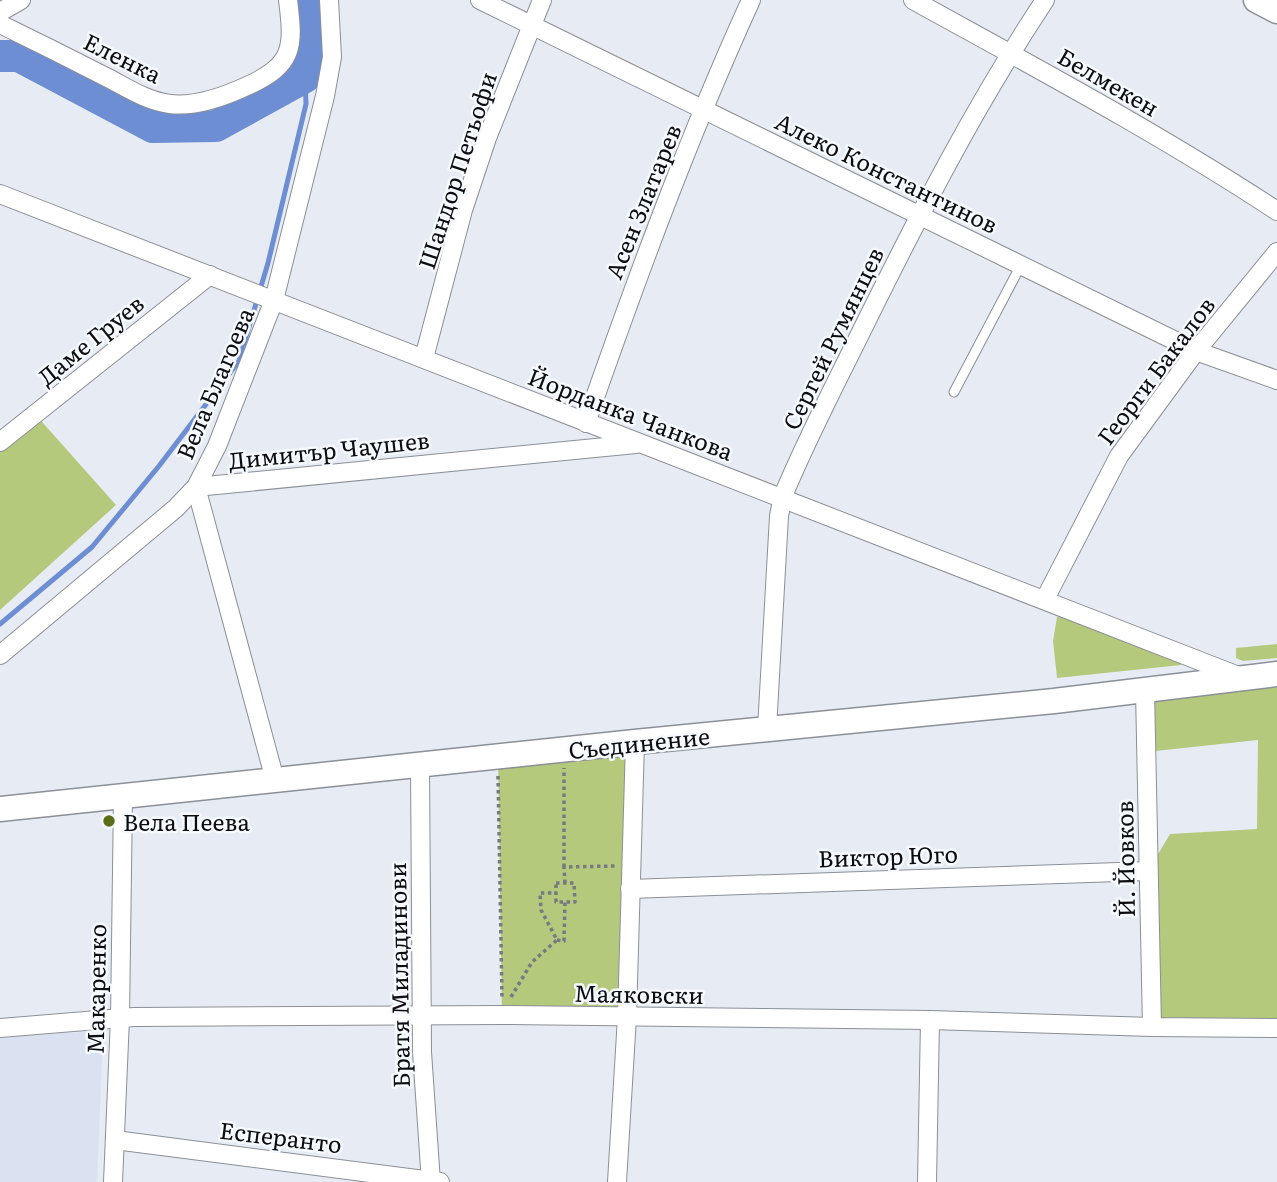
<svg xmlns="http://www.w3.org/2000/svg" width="1277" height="1182" viewBox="0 0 1277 1182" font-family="Literata,serif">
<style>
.built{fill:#dae2f1}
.green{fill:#b5c97d}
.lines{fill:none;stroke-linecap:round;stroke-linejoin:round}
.stream{stroke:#6d8ed2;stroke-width:5}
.river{stroke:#6d8ed2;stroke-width:32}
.lane-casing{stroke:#8b8f97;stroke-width:11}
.street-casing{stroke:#8b8f97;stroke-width:20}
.secondary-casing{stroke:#8b8f97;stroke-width:27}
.path{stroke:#777a7f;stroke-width:3.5;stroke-dasharray:3.5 3.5;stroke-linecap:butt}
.lane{stroke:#fff;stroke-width:9}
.street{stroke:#fff;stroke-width:18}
.secondary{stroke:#fff;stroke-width:24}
.poi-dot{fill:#5d6e1a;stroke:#f6f9fe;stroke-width:2.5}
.labels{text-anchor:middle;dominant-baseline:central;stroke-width:5;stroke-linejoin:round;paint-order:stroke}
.street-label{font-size:23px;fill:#0c0d10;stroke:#f6f9fe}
.poi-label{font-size:23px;fill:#0c0d10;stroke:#f6f9fe;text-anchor:start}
</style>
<rect width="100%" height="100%" fill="#e7ecf4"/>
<path class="built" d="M 99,1031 L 103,1036 L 97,1182 L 0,1182 L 0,1037 Z"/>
<g class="green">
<path d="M 35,414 L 116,505 L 0,610 L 0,442 Z"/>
<path d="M 1066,616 L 1180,658 L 1181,665 L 1057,678 L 1053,641 L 1057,617 Z"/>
<path d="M 1277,644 L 1277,658 L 1243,661 L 1236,658 L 1236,648 Z"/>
<path d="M 1277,675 L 1277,1028 L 1152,1027 L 1148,871 L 1170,834 L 1257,829 L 1258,740 L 1146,752 L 1145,691 Z"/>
<path d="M 635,742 L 628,997 L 614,1017 L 502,1015 L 498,757 Z"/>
</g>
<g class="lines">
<path class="stream" d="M 0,624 L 92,547 L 159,466 L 239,361 L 268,263 L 306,104 L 305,77"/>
<path class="river" d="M 0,56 L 19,56 L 153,127 L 216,126 L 305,77 L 315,22 L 313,0"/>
<defs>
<path id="lane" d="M 954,392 L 1021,265"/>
<g id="street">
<path d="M 480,0 L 1196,351 L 1277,380"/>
<path d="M 913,0 C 1036,68 1160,134 1277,211"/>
<path d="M 0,12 L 21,0"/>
<path d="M 0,24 C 35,41 71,59 106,77 C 126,87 146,101 170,104 C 196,107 223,97 247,86 C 294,65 294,47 288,0"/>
<path d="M 0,194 L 1241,677"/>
<path d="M 424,358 L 463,210 L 487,138 L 542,0"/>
<path d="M 586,423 C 636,280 688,138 751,0"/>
<path d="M 0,442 L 210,275"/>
<path d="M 1045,599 L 1119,456 L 1196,351 L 1277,252"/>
<path d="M 0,655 L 176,508 L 196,487 L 636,444"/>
<path d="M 1145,691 L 1152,1027"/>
<path d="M 767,729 L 779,516 L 783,496 C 807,438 837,381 865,324 C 920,213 976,104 1045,0"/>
<path d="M 420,766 L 422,1052 L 431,1182"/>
<path d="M 275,780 L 196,487 L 217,446 L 274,300 L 325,96 L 332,57 L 329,0"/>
<path d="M 630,889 L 1148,871"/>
<path d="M 0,1028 L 134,1017 L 502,1015 L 930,1020 L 1152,1027 L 1277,1028"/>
<path d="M 115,1140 L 440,1182"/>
<path d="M 113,1182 L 120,1018 L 123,797"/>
<path d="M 617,1182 L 627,1017 L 635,742"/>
<path d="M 927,1182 L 930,1020"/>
</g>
<g id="secondary">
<path d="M 1256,0 L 1277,11"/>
<path d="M 0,809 L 635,742 L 1054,701 L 1277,674"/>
</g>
</defs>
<use href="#lane" class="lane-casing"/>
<use href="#street" class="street-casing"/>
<use href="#secondary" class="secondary-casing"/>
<g class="path">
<path d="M 498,776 L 502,999"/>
<path d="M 564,867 L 564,768"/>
<path d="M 556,883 L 574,883 L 575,902 L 556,902 Z"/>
<path d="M 565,883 L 564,867 L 616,866"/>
<path d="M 557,940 L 564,941 L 565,902"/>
<path d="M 511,997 L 532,962 L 557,940 L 541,910 L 540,893 L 556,893"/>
</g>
<use href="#lane" class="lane"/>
<use href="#street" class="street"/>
<use href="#secondary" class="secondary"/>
</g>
<circle class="poi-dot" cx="109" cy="821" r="7"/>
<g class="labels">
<g class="street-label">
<text transform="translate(123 57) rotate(26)">Еленка</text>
<text transform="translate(1109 81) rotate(30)">Белмекен</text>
<text transform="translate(456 170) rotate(-72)">Шандор Петьофи</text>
<text transform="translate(887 172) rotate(26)">Алеко Константинов</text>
<text transform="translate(642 201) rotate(-68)">Асен Златарев</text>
<text transform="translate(832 338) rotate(-64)">Сергей Румянцев</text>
<text transform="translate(90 339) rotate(-39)">Даме Груев</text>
<text transform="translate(1155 370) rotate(-53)">Георги Бакалов</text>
<text transform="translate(214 383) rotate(-67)">Вела Благоева</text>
<text transform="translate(631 413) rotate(21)">Йорданка Чанкова</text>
<text transform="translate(329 449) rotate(-6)">Димитър Чаушев</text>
<text transform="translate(639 742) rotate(-6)">Съединение</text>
<text transform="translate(888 855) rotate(-2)">Виктор Юго</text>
<text transform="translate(1124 859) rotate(-91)">Й. Йовков</text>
<text transform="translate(398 975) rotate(-91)">Братя Миладинови</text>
<text transform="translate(95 989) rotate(-89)">Макаренко</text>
<text transform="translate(639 993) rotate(1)">Маяковски</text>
<text transform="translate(281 1136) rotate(7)">Есперанто</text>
</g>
<g class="poi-label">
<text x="123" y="821">Вела Пеева</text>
</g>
</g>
</svg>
